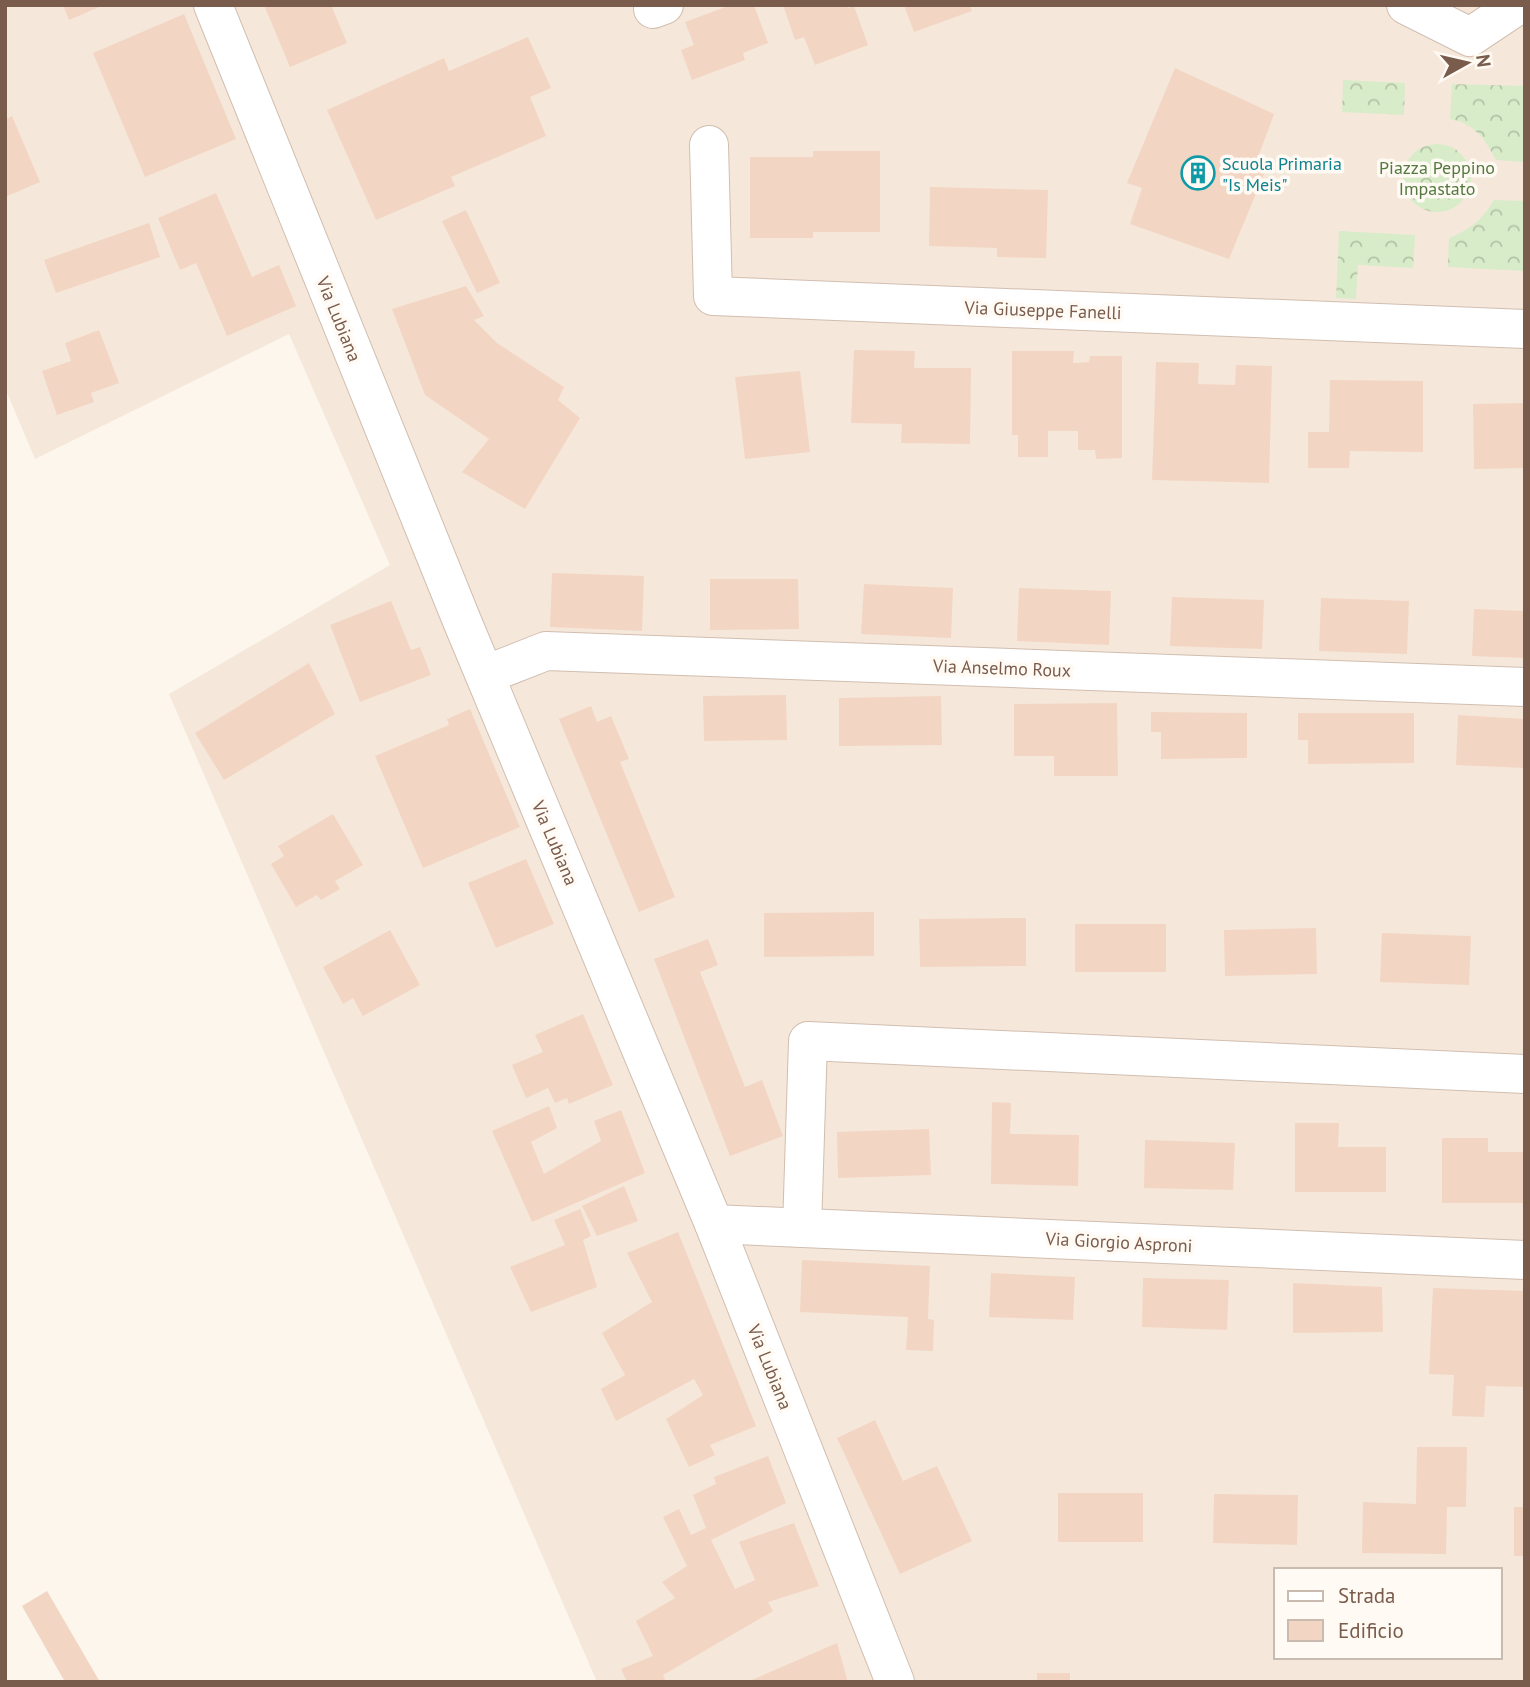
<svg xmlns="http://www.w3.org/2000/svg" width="1530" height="1687" viewBox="0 0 1530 1687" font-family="'PT Sans',sans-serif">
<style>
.residential{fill:#f5e8da;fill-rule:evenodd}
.forest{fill:url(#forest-crowns)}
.building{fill:#f3d5c3}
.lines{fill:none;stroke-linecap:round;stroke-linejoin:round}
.minor-casing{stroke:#d1beb0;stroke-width:40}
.minor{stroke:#fff;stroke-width:38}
.labels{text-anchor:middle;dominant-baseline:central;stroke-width:7;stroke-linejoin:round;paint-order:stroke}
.culture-label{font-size:18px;fill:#0d838f;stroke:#fffaf3;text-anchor:start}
.park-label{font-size:18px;fill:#537a41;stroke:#fffaf3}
.street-label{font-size:18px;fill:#7a5c4d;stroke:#fffaf3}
</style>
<defs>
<pattern id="forest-crowns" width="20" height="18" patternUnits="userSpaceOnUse" patternTransform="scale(1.75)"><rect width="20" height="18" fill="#d8ecc9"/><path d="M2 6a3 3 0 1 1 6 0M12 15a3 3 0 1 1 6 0" fill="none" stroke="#b4c2a5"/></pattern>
</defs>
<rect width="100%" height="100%" fill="#fdf6ec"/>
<path class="residential" d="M 5,5 L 1525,5 L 1525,1682 L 597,1682 L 169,694 L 390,565 L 289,334 L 35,459 L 5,388 ZM 1276,1570 L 1500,1570 L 1500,1657 L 1276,1657 Z"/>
<g class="forest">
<path d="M 1343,80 L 1405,83 L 1404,115 L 1342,112 Z"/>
<path d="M 1452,84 L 1525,86 L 1525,162 L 1496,160 C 1486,140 1474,123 1450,119 Z"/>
<circle cx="1437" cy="178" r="34"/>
<path d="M 1494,200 L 1525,201 L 1525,271 L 1448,267 L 1449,238 C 1471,229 1482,220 1494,200 Z"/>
<path d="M 1339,231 L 1415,235 L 1413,268 L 1358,265 L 1356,299 L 1336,298 Z"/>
</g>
<g class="building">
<path d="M 63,5 L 104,5 L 69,20 Z"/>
<path d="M 264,5 L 331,5 L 347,43 L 290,67 Z"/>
<path d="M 731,5 L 754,5 L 768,43 L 743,53 L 745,60 L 692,80 L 681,50 L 694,45 L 685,22 Z"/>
<path d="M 783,5 L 847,5 L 848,8 L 854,6 L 868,45 L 815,65 L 804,37 L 795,40 Z"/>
<path d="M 904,5 L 969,5 L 972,11 L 914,32 Z"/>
<path d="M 184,14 L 236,139 L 145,177 L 93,53 Z"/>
<path d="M 528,37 L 551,88 L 530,97 L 546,136 L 451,177 L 455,186 L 376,220 L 327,110 L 444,58 L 449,71 Z"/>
<path d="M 1175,68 L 1274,114 L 1258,157 L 1269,162 L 1229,259 L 1130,224 L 1142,188 L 1127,183 Z"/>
<path d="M 12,116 L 40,182 L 5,197 L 5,120 Z"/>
<path d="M 813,151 L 880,151 L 880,232 L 813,232 L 813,238 L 750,238 L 750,157 L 813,157 Z"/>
<path d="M 930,187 L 1048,190 L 1046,258 L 997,257 L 997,248 L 929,246 Z"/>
<path d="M 216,193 L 252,277 L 279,265 L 296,306 L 227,336 L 196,263 L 180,270 L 158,218 Z"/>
<path d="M 466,210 L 500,283 L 477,293 L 442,221 Z"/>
<path d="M 149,223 L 160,257 L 56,293 L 44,260 Z"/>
<path d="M 466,286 L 484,316 L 474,320 L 497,343 L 564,387 L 558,400 L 580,418 L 525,509 L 462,472 L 489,439 L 425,395 L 392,309 Z"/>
<path d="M 99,330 L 119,383 L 91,393 L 94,402 L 57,415 L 42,371 L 71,361 L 65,343 Z"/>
<path d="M 854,350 L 915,351 L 914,368 L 971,368 L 970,444 L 901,443 L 902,424 L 851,423 Z"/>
<path d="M 1012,351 L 1074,351 L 1073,363 L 1089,362 L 1090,356 L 1122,356 L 1122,458 L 1096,459 L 1095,450 L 1078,450 L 1078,431 L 1048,431 L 1048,457 L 1018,457 L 1018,435 L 1012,435 Z"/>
<path d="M 1156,362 L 1199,363 L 1198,384 L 1235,385 L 1236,365 L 1272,366 L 1269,483 L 1152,480 Z"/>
<path d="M 800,371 L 810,452 L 745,459 L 735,377 Z"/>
<path d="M 1330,380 L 1423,381 L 1423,452 L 1350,451 L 1349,468 L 1308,468 L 1308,432 L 1329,432 Z"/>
<path d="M 1525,403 L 1525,468 L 1474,469 L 1473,404 Z"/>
<path d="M 552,573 L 644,576 L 642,631 L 550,627 Z"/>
<path d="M 710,579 L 798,579 L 799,629 L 710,630 Z"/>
<path d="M 864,584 L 953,588 L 951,638 L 861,634 Z"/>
<path d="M 1019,588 L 1111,591 L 1109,645 L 1017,641 Z"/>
<path d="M 1172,597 L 1264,600 L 1262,649 L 1170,646 Z"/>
<path d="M 1321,598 L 1409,601 L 1407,654 L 1319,651 Z"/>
<path d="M 391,601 L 411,650 L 420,647 L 431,675 L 360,702 L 330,625 Z"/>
<path d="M 1474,609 L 1525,611 L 1525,658 L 1472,656 Z"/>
<path d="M 309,663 L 335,714 L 224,780 L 195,733 Z"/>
<path d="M 786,695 L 787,740 L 704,741 L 703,696 Z"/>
<path d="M 941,696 L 942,745 L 839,746 L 839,698 Z"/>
<path d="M 1117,703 L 1118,776 L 1054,776 L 1054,756 L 1014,756 L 1014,704 Z"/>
<path d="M 591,706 L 597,722 L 611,716 L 629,759 L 620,762 L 675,897 L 639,912 L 559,719 Z"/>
<path d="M 470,709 L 520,827 L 423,868 L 375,756 L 449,725 L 447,719 Z"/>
<path d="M 1151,712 L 1247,713 L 1247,758 L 1161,759 L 1161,732 L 1151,732 Z"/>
<path d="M 1298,713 L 1414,713 L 1414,763 L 1308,764 L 1308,740 L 1298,740 Z"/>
<path d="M 1458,715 L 1525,719 L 1525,768 L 1456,765 Z"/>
<path d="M 333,814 L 363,865 L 335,881 L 340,889 L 321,900 L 317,895 L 296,907 L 271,864 L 284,856 L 278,846 Z"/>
<path d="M 526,859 L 554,924 L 496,948 L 468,883 Z"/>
<path d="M 874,912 L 874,956 L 764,957 L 764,913 Z"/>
<path d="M 1026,918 L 1026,966 L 920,967 L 919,919 Z"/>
<rect x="1075" y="924" width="91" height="48"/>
<path d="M 1316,928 L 1317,974 L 1225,976 L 1224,930 Z"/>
<path d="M 390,930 L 420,985 L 363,1016 L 353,998 L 343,1004 L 323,967 Z"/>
<path d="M 1382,933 L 1471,936 L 1469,985 L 1380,982 Z"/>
<path d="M 708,939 L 718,965 L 700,972 L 745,1087 L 762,1080 L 783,1136 L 730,1156 L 654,959 Z"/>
<path d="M 583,1014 L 613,1085 L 569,1104 L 567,1098 L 555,1103 L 548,1088 L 526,1098 L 512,1065 L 543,1052 L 535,1035 Z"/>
<path d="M 992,1102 L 1011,1103 L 1010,1134 L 1079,1135 L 1078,1186 L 991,1184 Z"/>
<path d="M 549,1106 L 557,1128 L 531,1142 L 544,1174 L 601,1141 L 594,1121 L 621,1110 L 645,1173 L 532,1222 L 492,1131 Z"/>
<path d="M 1295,1123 L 1339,1123 L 1338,1147 L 1386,1147 L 1386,1192 L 1295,1192 Z"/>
<path d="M 929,1129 L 931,1175 L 838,1178 L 837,1132 Z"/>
<path d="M 1442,1138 L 1488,1138 L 1488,1152 L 1525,1152 L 1525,1203 L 1442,1203 Z"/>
<path d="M 1145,1140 L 1235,1143 L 1233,1190 L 1144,1188 Z"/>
<path d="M 624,1186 L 638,1221 L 597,1236 L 582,1206 Z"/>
<path d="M 580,1209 L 591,1236 L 583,1240 L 597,1287 L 531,1312 L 510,1267 L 565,1245 L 554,1220 Z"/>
<path d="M 678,1232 L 756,1426 L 710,1445 L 715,1455 L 689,1467 L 666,1419 L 703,1395 L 694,1379 L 616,1421 L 601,1389 L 625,1375 L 602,1333 L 652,1302 L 627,1253 Z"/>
<path d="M 802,1260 L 930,1266 L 928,1319 L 934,1320 L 933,1351 L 906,1350 L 908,1317 L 800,1312 Z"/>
<path d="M 991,1273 L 1075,1277 L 1073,1320 L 989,1317 Z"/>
<path d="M 1143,1278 L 1229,1280 L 1227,1330 L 1142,1327 Z"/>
<path d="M 1293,1283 L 1382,1287 L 1383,1332 L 1293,1333 Z"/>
<path d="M 1433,1288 L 1525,1291 L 1525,1387 L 1486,1386 L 1484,1417 L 1452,1416 L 1454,1375 L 1429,1374 Z"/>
<path d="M 875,1420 L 903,1481 L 937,1466 L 972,1541 L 900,1574 L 837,1438 Z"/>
<path d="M 1417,1447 L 1467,1447 L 1466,1507 L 1447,1507 L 1446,1554 L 1362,1553 L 1363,1502 L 1416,1504 Z"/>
<path d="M 768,1456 L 786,1503 L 711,1540 L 735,1589 L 755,1580 L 739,1542 L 794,1523 L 819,1586 L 768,1602 L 773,1611 L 663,1675 L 666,1682 L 627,1682 L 621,1669 L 653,1656 L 636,1621 L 675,1598 L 662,1582 L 687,1566 L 663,1517 L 679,1509 L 691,1535 L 706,1528 L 693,1495 L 716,1484 L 714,1477 Z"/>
<rect x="1058" y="1493" width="85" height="49"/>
<path d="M 1214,1494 L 1298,1495 L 1297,1545 L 1213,1543 Z"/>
<rect x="1514" y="1507" width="11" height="49"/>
<path d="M 47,1591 L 100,1682 L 65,1682 L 22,1606 Z"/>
<path d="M 837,1643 L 848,1682 L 747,1682 Z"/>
<rect x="1037" y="1673" width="33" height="9"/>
</g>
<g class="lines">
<defs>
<g id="minor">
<path d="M 213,5 L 462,621 L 714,1224 L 895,1682"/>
<path d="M 1406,5 L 1470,37 L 1518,5"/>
<path d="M 653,9 L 664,5"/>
<path d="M 709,145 L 713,296 L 1525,329"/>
<path d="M 485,675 L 546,651 L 1525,687"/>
<path d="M 714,1224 L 1525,1260"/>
<path d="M 802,1228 L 808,1041 L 1525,1074"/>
</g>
</defs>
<use href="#minor" class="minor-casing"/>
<use href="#minor" class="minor"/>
</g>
<defs>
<symbol id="building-ring" viewBox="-11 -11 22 22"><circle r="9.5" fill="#fffaf3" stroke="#0f9aa8" stroke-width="1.5"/><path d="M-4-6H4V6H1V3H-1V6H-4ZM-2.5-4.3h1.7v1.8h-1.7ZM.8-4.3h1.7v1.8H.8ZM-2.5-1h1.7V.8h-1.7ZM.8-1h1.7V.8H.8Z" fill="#0f9aa8"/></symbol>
</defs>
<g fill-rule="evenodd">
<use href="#building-ring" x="1179" y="154" width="38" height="38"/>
</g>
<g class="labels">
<g class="culture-label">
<text x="1222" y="163">Scuola Primaria<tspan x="1222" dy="21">"Is Meis"</tspan></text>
</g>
<g class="park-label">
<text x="1437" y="167">Piazza Peppino<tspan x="1437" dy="21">Impastato</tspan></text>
</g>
<g class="street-label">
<text transform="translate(1043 310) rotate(2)">Via Giuseppe Fanelli</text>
<text transform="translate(339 319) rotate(68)">Via Lubiana</text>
<text transform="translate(1002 668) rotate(2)">Via Anselmo Roux</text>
<text transform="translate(555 843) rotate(67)">Via Lubiana</text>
<text transform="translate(1119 1242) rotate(3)">Via Giorgio Asproni</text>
<text transform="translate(770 1367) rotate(68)">Via Lubiana</text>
</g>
</g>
<rect width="1530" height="1687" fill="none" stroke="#7a5c4d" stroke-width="14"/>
<rect x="1274" y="1568" width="228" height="91" fill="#fffaf3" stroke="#cabbb1" stroke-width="2"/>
<rect x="1288" y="1591" width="35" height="10" fill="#ffffff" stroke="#cabbb1" stroke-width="2"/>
<text x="1338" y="1603" font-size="21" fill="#7a5c4d">Strada</text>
<rect x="1288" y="1620" width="35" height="21" fill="#f3d5c3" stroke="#cabbb1" stroke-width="2"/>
<text x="1338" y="1638" font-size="21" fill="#7a5c4d">Edificio</text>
<g transform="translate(1467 63) rotate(82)" stroke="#fffaf3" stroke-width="5" paint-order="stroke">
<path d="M0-5L12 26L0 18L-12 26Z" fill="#7a5c4d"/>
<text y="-10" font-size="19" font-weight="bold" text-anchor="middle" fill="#7a5c4d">N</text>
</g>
</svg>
